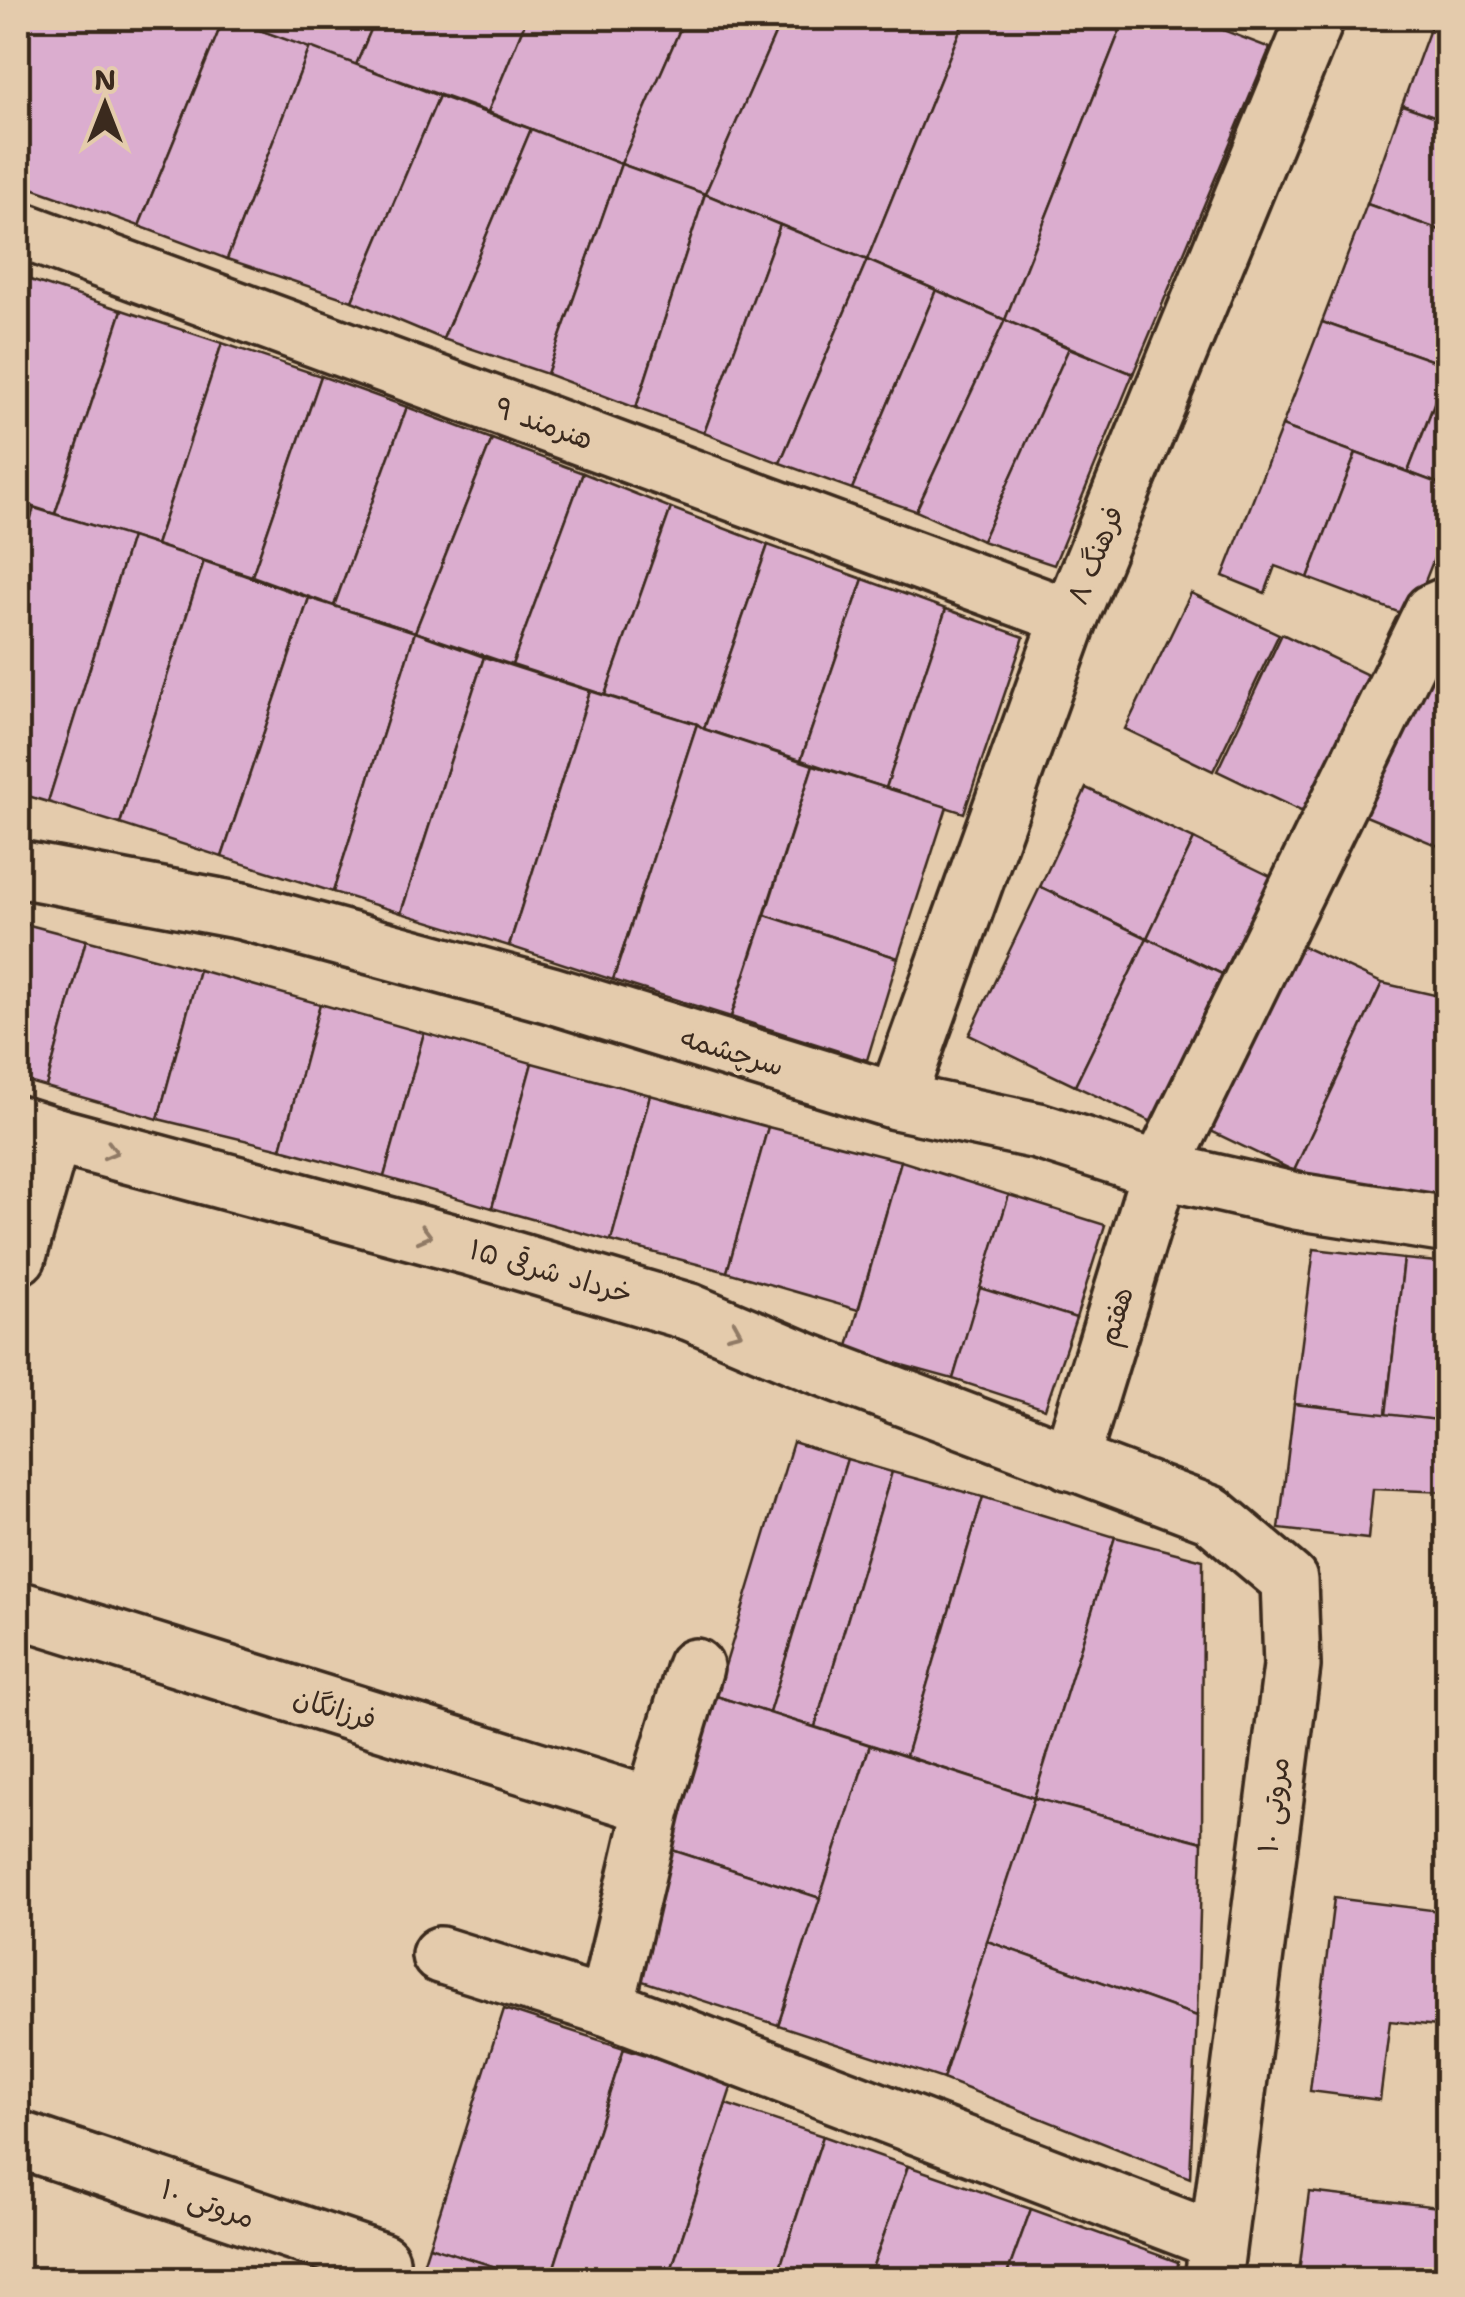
<svg xmlns="http://www.w3.org/2000/svg" width="1465" height="2297" viewBox="0 0 1465 2297" font-family="'Shantell Sans','Playpen Sans Arabic',sans-serif">
<style>
.building{fill:#dbadcf;stroke:#3b2a1e;stroke-width:2.5}
.lines{fill:none;stroke-linecap:round;stroke-linejoin:round}
.minor-casing{stroke:#3b2a1e;stroke-width:62}
.minor{stroke:#e4cbac;stroke-width:55}
.oneway{stroke:#907a65}
.labels{text-anchor:middle;dominant-baseline:central;stroke-width:8;stroke-linejoin:round;paint-order:stroke}
.street-label{font-size:28px;fill:#3b2a1e;stroke:#e4cbac}
</style>
<rect width="100%" height="100%" fill="#e4cbac"/>
<filter id="ink" filterUnits="userSpaceOnUse"><feTurbulence type="fractalNoise" baseFrequency=".01" numOctaves="2"/><feDisplacementMap in="SourceGraphic" scale="20" xChannelSelector="R" yChannelSelector="G"/><feConvolveMatrix kernelMatrix="1 2 1 2 8 2 1 2 1" color-interpolation-filters="sRGB"/></filter>
<g filter="url(#ink)">
<g class="building">
<path d="M 18,18 L 224,18 L 139,226 L 18,183 Z"/>
<path d="M 224,18 L 310,47 L 227,259 L 139,226 Z"/>
<path d="M 227,18 L 376,18 L 356,65 Z"/>
<path d="M 376,18 L 527,18 L 488,112 L 356,65 Z"/>
<path d="M 527,18 L 685,18 L 621,164 L 488,112 Z"/>
<path d="M 685,18 L 782,18 L 705,194 L 621,164 Z"/>
<path d="M 782,18 L 965,18 L 867,260 L 705,194 Z"/>
<path d="M 965,18 L 1125,18 L 1005,320 L 867,260 Z"/>
<path d="M 1125,18 L 1192,18 L 1270,48 L 1133,374 L 1005,320 Z"/>
<path d="M 1434,18 L 1448,18 L 1448,121 L 1402,105 Z"/>
<path d="M 310,47 L 439,96 L 352,301 L 227,259 Z"/>
<path d="M 439,96 L 531,129 L 443,339 L 352,301 Z"/>
<path d="M 1402,105 L 1448,121 L 1448,233 L 1367,204 Z"/>
<path d="M 531,129 L 621,164 L 547,374 L 443,339 Z"/>
<path d="M 621,164 L 705,194 L 636,408 L 547,374 Z"/>
<path d="M 705,194 L 780,225 L 704,433 L 636,408 Z"/>
<path d="M 1367,204 L 1448,233 L 1448,366 L 1322,322 Z"/>
<path d="M 780,225 L 867,260 L 780,463 L 704,433 Z"/>
<path d="M 867,260 L 936,290 L 852,489 L 780,463 Z"/>
<path d="M 18,276 L 122,310 L 55,514 L 18,502 Z"/>
<path d="M 936,290 L 1005,320 L 916,511 L 852,489 Z"/>
<path d="M 122,310 L 222,343 L 156,545 L 55,514 Z"/>
<path d="M 1005,320 L 1069,348 L 982,541 L 916,511 Z"/>
<path d="M 1322,322 L 1448,366 L 1408,472 L 1282,426 Z"/>
<path d="M 222,343 L 321,376 L 252,576 L 156,545 Z"/>
<path d="M 1069,348 L 1133,374 L 1054,565 L 982,541 Z"/>
<path d="M 1448,369 L 1448,487 L 1408,472 Z"/>
<path d="M 321,376 L 407,407 L 334,606 L 252,576 Z"/>
<path d="M 407,407 L 492,439 L 415,632 L 334,606 Z"/>
<path d="M 1282,426 L 1356,453 L 1308,578 L 1275,566 L 1265,593 L 1223,576 Z"/>
<path d="M 492,439 L 583,473 L 512,665 L 415,632 Z"/>
<path d="M 1356,453 L 1448,487 L 1448,523 L 1411,617 L 1308,578 Z"/>
<path d="M 583,473 L 671,508 L 605,695 L 512,665 Z"/>
<path d="M 18,502 L 34,508 L 18,560 Z"/>
<path d="M 34,508 L 131,537 L 48,802 L 18,793 L 18,560 Z"/>
<path d="M 671,508 L 768,545 L 704,729 L 697,724 L 605,695 Z"/>
<path d="M 131,537 L 204,561 L 120,824 L 48,802 Z"/>
<path d="M 768,545 L 863,579 L 801,760 L 704,729 Z"/>
<path d="M 204,561 L 309,598 L 222,857 L 120,824 Z"/>
<path d="M 863,579 L 946,609 L 886,788 L 801,760 Z"/>
<path d="M 1191,593 L 1279,634 L 1213,771 L 1125,729 Z"/>
<path d="M 309,598 L 415,632 L 333,892 L 222,857 Z"/>
<path d="M 946,609 L 1024,637 L 964,813 L 886,788 Z"/>
<path d="M 1448,621 L 1448,850 L 1361,814 Z"/>
<path d="M 415,632 L 484,657 L 401,913 L 333,892 Z"/>
<path d="M 1282,634 L 1370,676 L 1305,813 L 1217,771 Z"/>
<path d="M 484,657 L 590,691 L 509,946 L 401,913 Z"/>
<path d="M 590,691 L 697,724 L 613,980 L 509,946 Z"/>
<path d="M 697,724 L 704,729 L 813,765 L 731,1017 L 613,980 Z"/>
<path d="M 813,765 L 947,807 L 898,958 L 765,915 Z"/>
<path d="M 1086,788 L 1194,839 L 1147,938 L 1040,887 Z"/>
<path d="M 1194,839 L 1272,877 L 1222,974 L 1147,938 Z"/>
<path d="M 1040,887 L 1147,938 L 1075,1086 L 969,1035 Z"/>
<path d="M 765,915 L 898,958 L 867,1060 L 731,1017 Z"/>
<path d="M 18,922 L 86,940 L 46,1087 L 18,1079 Z"/>
<path d="M 1147,938 L 1222,974 L 1152,1122 L 1075,1086 Z"/>
<path d="M 1284,938 L 1382,983 L 1294,1171 L 1196,1124 Z"/>
<path d="M 86,940 L 199,970 L 158,1119 L 46,1087 Z"/>
<path d="M 199,970 L 320,1004 L 281,1149 L 158,1119 Z"/>
<path d="M 1382,983 L 1448,998 L 1448,1198 L 1294,1171 Z"/>
<path d="M 320,1004 L 424,1033 L 384,1177 L 281,1149 Z"/>
<path d="M 424,1033 L 532,1063 L 492,1208 L 384,1177 Z"/>
<path d="M 532,1063 L 650,1095 L 611,1241 L 492,1208 Z"/>
<path d="M 650,1095 L 768,1127 L 727,1272 L 611,1241 Z"/>
<path d="M 768,1127 L 901,1161 L 858,1310 L 727,1272 Z"/>
<path d="M 901,1161 L 1009,1195 L 953,1379 L 847,1350 Z"/>
<path d="M 1009,1195 L 1105,1225 L 1076,1318 L 980,1288 Z"/>
<path d="M 1314,1249 L 1404,1259 L 1386,1415 L 1294,1404 Z"/>
<path d="M 1404,1259 L 1448,1263 L 1448,1421 L 1386,1415 Z"/>
<path d="M 980,1288 L 1076,1318 L 1045,1409 L 953,1379 Z"/>
<path d="M 1294,1404 L 1448,1421 L 1448,1492 L 1373,1489 L 1368,1539 L 1279,1529 Z"/>
<path d="M 793,1442 L 847,1459 L 769,1713 L 716,1696 Z"/>
<path d="M 847,1459 L 892,1472 L 815,1727 L 769,1713 Z"/>
<path d="M 892,1472 L 983,1497 L 906,1756 L 815,1727 Z"/>
<path d="M 983,1497 L 1115,1537 L 1034,1798 L 906,1756 Z"/>
<path d="M 1115,1537 L 1203,1560 L 1202,1842 L 1034,1798 Z"/>
<path d="M 1448,1550 L 1448,1689 L 1437,1688 Z"/>
<path d="M 716,1696 L 870,1745 L 820,1898 L 669,1849 Z"/>
<path d="M 870,1745 L 1034,1798 L 943,2079 L 778,2025 Z"/>
<path d="M 1034,1798 L 1202,1842 L 1197,2016 L 987,1941 Z"/>
<path d="M 669,1849 L 820,1898 L 778,2025 L 627,1976 Z"/>
<path d="M 1334,1898 L 1448,1912 L 1448,2027 L 1390,2021 L 1380,2100 L 1310,2091 Z"/>
<path d="M 987,1941 L 1197,2016 L 1190,2178 L 943,2079 Z"/>
<path d="M 504,2009 L 624,2048 L 550,2280 L 537,2280 L 429,2246 Z"/>
<path d="M 624,2048 L 733,2082 L 668,2280 L 550,2280 Z"/>
<path d="M 726,2104 L 823,2136 L 776,2280 L 668,2280 Z"/>
<path d="M 823,2136 L 908,2166 L 868,2280 L 776,2280 Z"/>
<path d="M 908,2166 L 1031,2209 L 1005,2280 L 868,2280 Z"/>
<path d="M 1309,2192 L 1448,2208 L 1448,2280 L 1298,2280 Z"/>
<path d="M 1031,2209 L 1178,2262 L 1177,2280 L 1005,2280 Z"/>
<path d="M 429,2246 L 537,2280 L 418,2280 Z"/>
</g>
<g class="lines">
<defs>
<g id="minor">
<path d="M 18,229 L 1070,617"/>
<path d="M 18,869 L 242,911 L 551,995 L 896,1101 L 1038,1131 L 1160,1170 L 1296,1201 L 1448,1225"/>
<path d="M 896,1101 L 1070,617 L 1316,18"/>
<path d="M 18,1124 L 53,1135 L 473,1248 L 690,1312 L 811,1363 L 1211,1514 L 1289,1580 L 1292,1666 L 1213,2280"/>
<path d="M 18,1256 L 53,1135"/>
<path d="M 1070,1462 L 1160,1170 L 1432,612 L 1448,605"/>
<path d="M 18,1609 L 653,1806"/>
<path d="M 695,1667 L 653,1806 L 606,2007 L 1217,2241"/>
<path d="M 440,1955 L 606,2007"/>
<path d="M 18,2139 L 381,2261 L 375,2280"/>
</g>
</defs>
<use href="#minor" class="minor-casing"/>
<use href="#minor" class="minor"/>
</g>
<defs><path id="oneway-chevron" d="M-2-3.5L2.5 0L-2 3.5" fill="none" stroke-width="1.6" stroke-linecap="round" stroke-linejoin="round" transform="scale(2.5)"/></defs>
<g class="oneway">
<use href="#oneway-chevron" transform="translate(111 1151) rotate(15)"/>
<use href="#oneway-chevron" transform="translate(425 1235) rotate(15)"/>
<use href="#oneway-chevron" transform="translate(735 1331) rotate(23)"/>
</g>
</g>
<g class="labels">
<g class="street-label">
<text transform="translate(544 423) rotate(20)">هنرمند ۹</text>
<text transform="translate(1095 555) rotate(-68)">فرهنگ ۸</text>
<text transform="translate(732 1051) rotate(17)">سرچشمه</text>
<text transform="translate(551 1271) rotate(16)">۱۵ خرداد شرقی</text>
<text transform="translate(1115 1316) rotate(-73)">هفتم</text>
<text transform="translate(335 1708) rotate(17)">فرزانگان</text>
<text transform="translate(1273 1805) rotate(-83)">مروتی ۱۰</text>
<text transform="translate(208 2203) rotate(19)">مروتی ۱۰</text>
</g>
</g>
<rect width="1465" height="2297" fill="none" stroke="#e4cbac" stroke-width="60"/>
<rect x="30" y="30" width="1405" height="2237" fill="none" stroke="#3b2a1e" stroke-width="4" filter="url(#ink)"/>
<g transform="translate(105 105)" stroke="#e4cbac" stroke-width="8" paint-order="stroke">
<path d="M0-8L18 38L0 25L-18 38Z" fill="#3b2a1e"/>
<text y="-15" font-size="28" font-weight="bold" text-anchor="middle" fill="#3b2a1e">N</text>
</g>
</svg>
